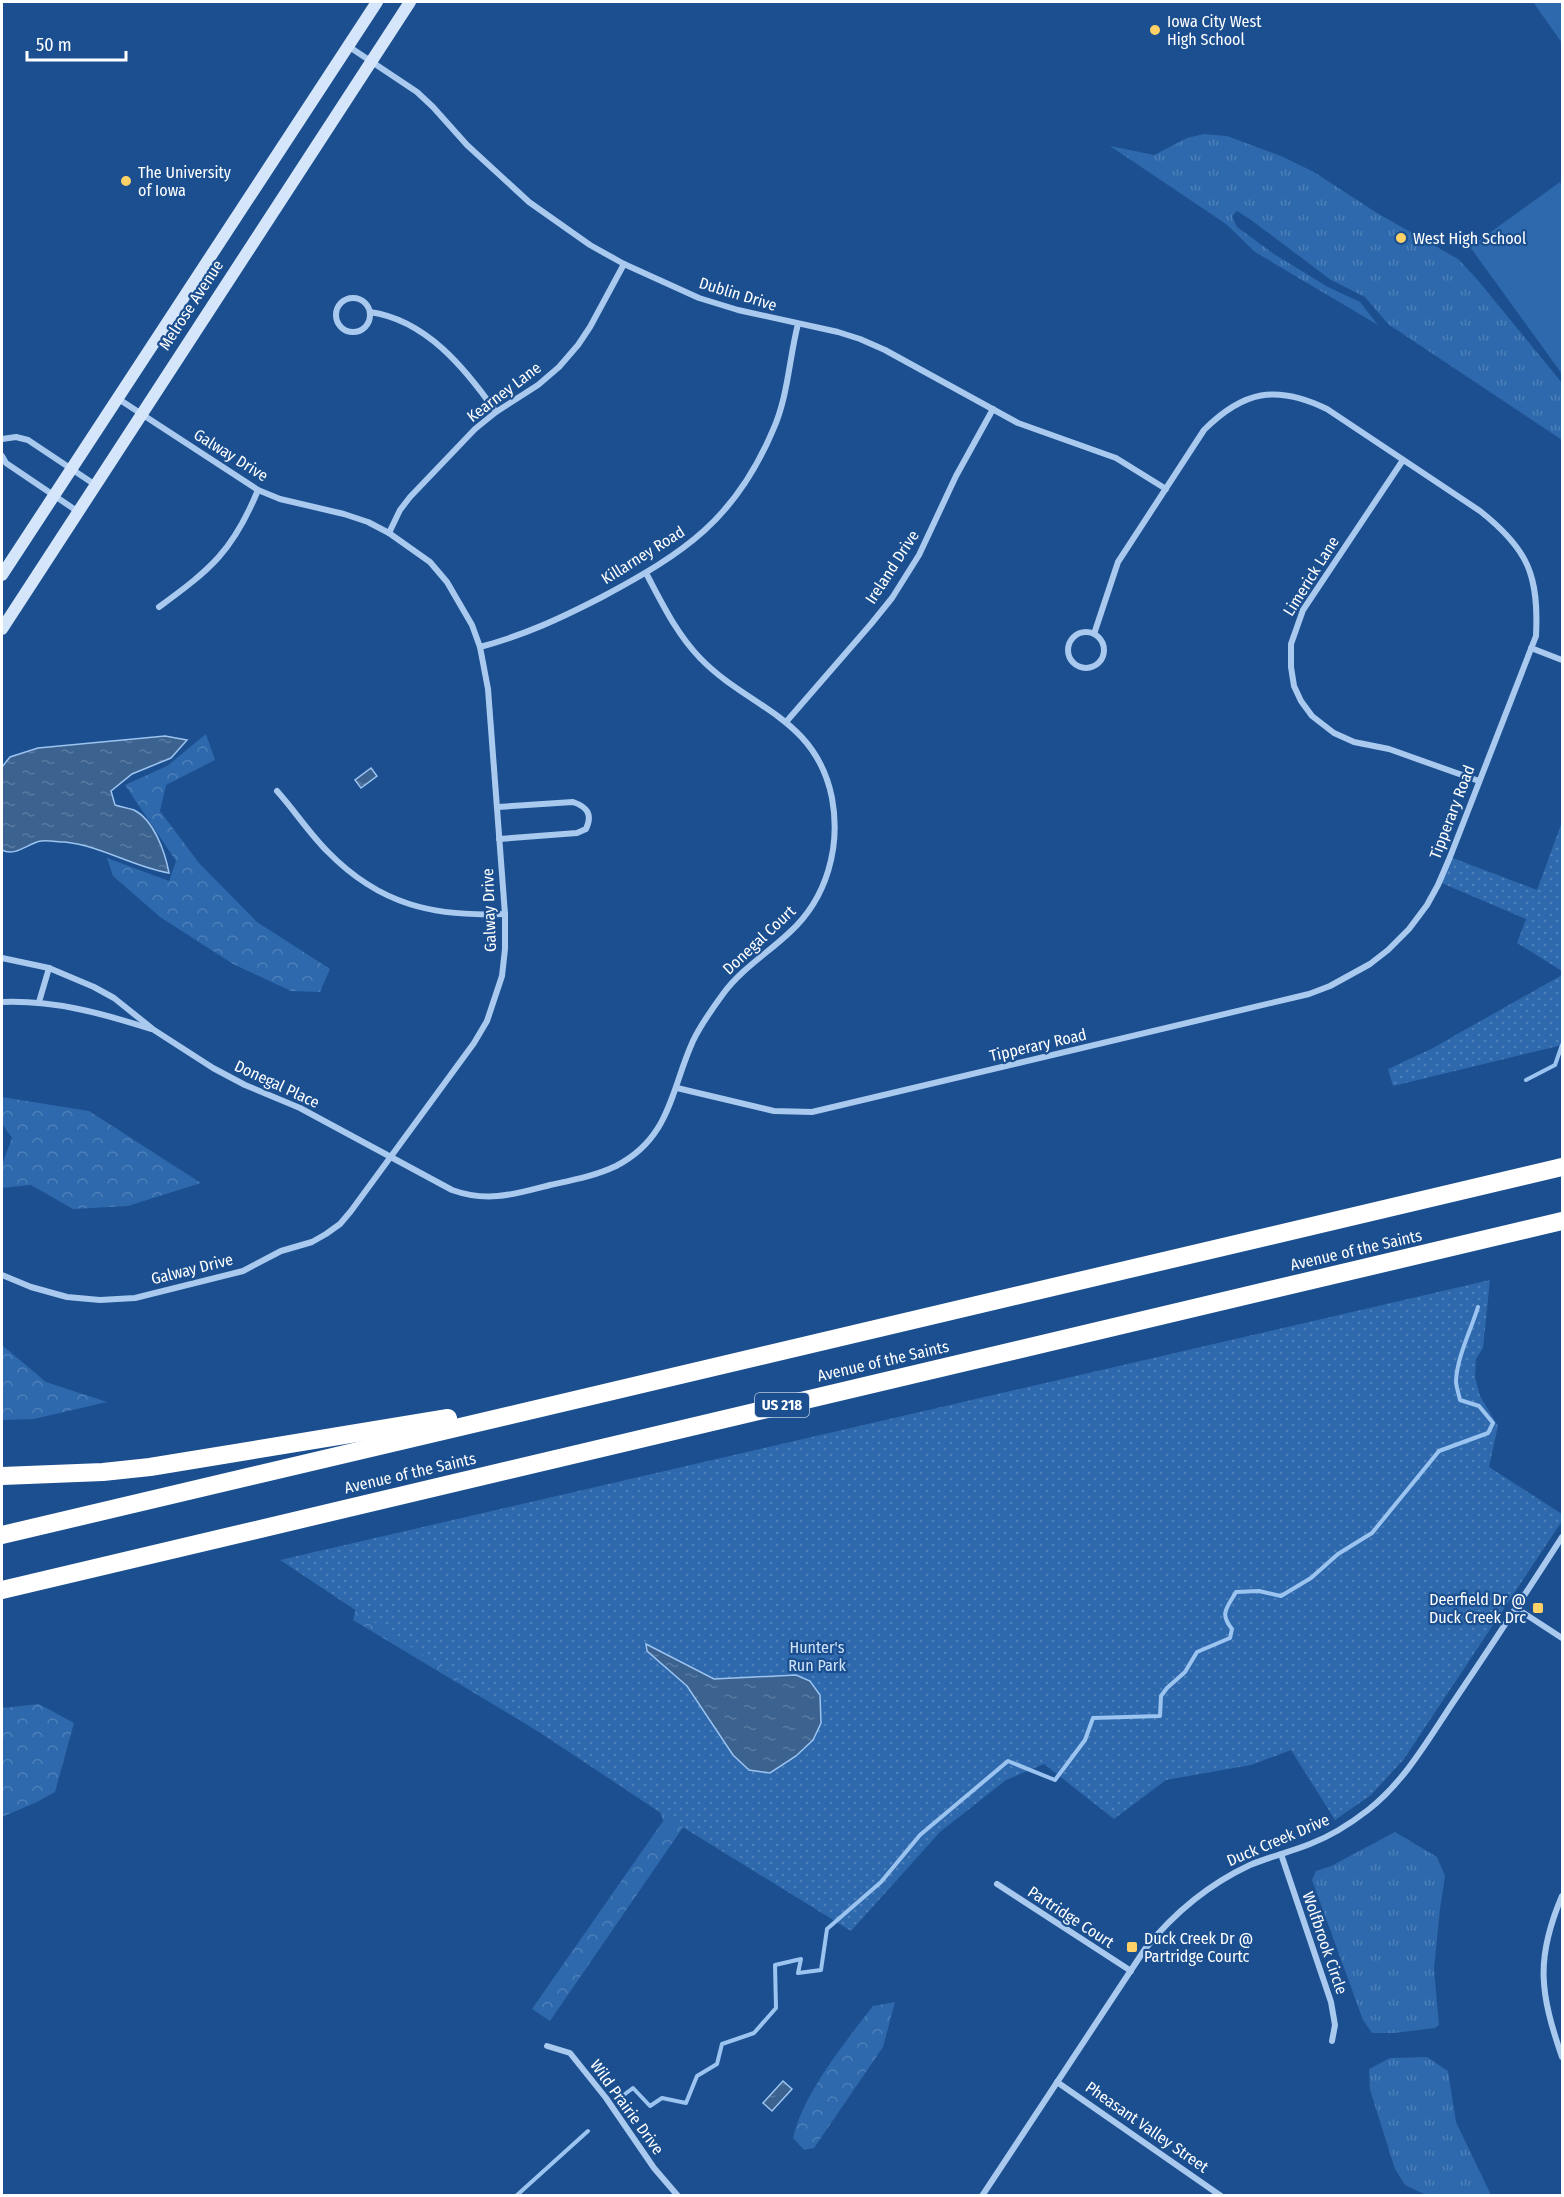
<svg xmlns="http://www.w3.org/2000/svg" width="1564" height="2197" viewBox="0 0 1564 2197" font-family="'Fira Sans Condensed',sans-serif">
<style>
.grass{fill:url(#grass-tufts)}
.forest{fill:url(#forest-crowns)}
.park{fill:url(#park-dots)}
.garden{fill:#2e69ad}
.water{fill:url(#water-ripples);stroke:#9cc4f0;stroke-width:1.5}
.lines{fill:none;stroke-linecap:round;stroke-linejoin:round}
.stream{stroke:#9cc4f0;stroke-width:4}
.street{stroke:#a9c9ee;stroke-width:6}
.secondary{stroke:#d6e6fa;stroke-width:12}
.highway{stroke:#fff;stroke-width:18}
.poi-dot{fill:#ffd166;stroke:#1b4f8f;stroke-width:2}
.labels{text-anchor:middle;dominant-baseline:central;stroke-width:4.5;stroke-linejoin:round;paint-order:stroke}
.shield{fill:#1b4f8f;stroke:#bbcadd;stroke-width:1.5}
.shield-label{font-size:15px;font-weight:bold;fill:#fff}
.poi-label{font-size:16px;fill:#fff;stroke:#1b4f8f;text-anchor:start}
.street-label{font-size:16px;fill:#fff;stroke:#1b4f8f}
.park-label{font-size:16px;fill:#cfe3fa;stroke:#1b4f8f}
</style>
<defs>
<pattern id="grass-tufts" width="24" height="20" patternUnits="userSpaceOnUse" patternTransform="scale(1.5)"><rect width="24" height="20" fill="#2e69ad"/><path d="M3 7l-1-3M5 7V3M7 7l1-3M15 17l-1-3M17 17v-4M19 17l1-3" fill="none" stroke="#4d80b9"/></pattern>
<pattern id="forest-crowns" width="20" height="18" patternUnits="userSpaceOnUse" patternTransform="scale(1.5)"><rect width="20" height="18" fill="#2e69ad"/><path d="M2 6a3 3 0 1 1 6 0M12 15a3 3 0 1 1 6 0" fill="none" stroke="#4d80b9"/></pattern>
<pattern id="park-dots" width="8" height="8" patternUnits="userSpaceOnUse" patternTransform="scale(1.5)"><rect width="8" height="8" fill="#2e69ad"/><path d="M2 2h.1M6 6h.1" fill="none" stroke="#4d80b9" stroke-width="1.8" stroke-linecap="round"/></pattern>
<pattern id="water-ripples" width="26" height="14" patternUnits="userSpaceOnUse" patternTransform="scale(1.5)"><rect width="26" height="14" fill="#3c6290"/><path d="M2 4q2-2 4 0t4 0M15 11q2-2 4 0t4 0" fill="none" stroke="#597aa1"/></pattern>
</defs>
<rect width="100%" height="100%" fill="#1b4f8f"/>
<g class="grass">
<path d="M 1204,134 L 1227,136 L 1281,156 L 1314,172 L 1377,213 L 1458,259 L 1476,278 L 1562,383 L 1562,440 L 1388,324 L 1365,297 L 1331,280 L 1251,220 L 1237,211 L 1232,216 L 1237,227 L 1274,254 L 1328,287 L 1360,302 L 1378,325 L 1255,252 L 1226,224 L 1110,146 L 1154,155 L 1187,138 Z"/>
<path d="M 1395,1832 L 1437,1857 L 1445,1876 L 1440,1909 L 1434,1969 L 1439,2025 L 1435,2028 L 1394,2033 L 1372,2033 L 1363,2020 L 1312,1880 L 1316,1871 L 1331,1866 Z"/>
<path d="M 1427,2057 L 1448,2071 L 1456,2122 L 1491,2195 L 1426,2195 L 1405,2185 L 1395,2169 L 1370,2090 L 1369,2069 L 1390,2058 Z"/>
</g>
<g class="forest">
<path d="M 206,734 L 215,760 L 166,785 L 160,811 L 199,863 L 257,922 L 330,969 L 320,992 L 291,991 L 233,964 L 160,917 L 113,876 L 107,858 L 169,881 L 176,861 L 125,785 L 167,766 Z"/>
<path d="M 2,1097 L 89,1111 L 201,1183 L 128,1206 L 73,1209 L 31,1185 L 2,1188 L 2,1162 L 3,1162 L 12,1138 L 2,1124 Z"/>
<path d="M 2,1345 L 46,1382 L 107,1402 L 34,1419 L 2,1420 Z"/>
<path d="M 381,1597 L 412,1604 L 770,1845 L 809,1819 L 920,1707 L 962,1686 L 1049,1657 L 1042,1682 L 969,1728 L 916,1777 L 839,1812 L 812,1849 L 780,1877 L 686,1823 L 550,2021 L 532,2009 L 663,1821 L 657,1803 L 353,1620 L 357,1604 Z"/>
<path d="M 39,1704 L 74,1723 L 55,1792 L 37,1802 L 2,1817 L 2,1708 Z"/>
<path d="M 895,2002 L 883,2047 L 814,2148 L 804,2150 L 793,2138 C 803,2094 845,2042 873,2006 Z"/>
</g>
<g class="park">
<path d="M 1562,822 L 1562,971 L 1517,943 L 1526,919 L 1439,882 L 1450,857 L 1537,890 Z"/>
<path d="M 1562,975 L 1562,1045 L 1393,1086 L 1388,1069 L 1431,1049 Z"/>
<path d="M 1490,1280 L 1483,1348 L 1476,1359 L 1475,1377 L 1480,1396 L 1498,1426 L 1489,1467 L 1562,1514 L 1562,1521 L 1404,1759 L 1371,1795 L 1335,1820 L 1291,1750 L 1251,1765 L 1166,1780 L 1114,1819 L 1044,1764 L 1006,1780 L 940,1832 L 851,1931 L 676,1823 L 280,1560 Z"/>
</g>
<g class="garden">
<path d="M 1533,2 L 1562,2 L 1562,43 Z"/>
<path d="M 1560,182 L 1562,186 L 1562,374 L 1470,247 Z"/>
</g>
<g class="water">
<path d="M 165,736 L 187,740 L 171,758 L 132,774 L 111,791 L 115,805 C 121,807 128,808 134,810 C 154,820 165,852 169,873 C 133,867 102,846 65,842 C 58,842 49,840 41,841 C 28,843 16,857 2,850 L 2,767 L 10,757 L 38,748 Z"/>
<path d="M 371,768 L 377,776 L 361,788 L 355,780 Z"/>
<path d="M 646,1644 L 714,1679 L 796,1675 L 810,1681 L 820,1695 L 821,1723 L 813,1740 L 796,1756 L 770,1773 L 749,1770 L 733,1755 L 687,1686 L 647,1651 Z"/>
<path d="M 783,2081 L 792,2089 L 772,2111 L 763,2103 Z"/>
</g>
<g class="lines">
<g class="stream">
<path d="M 1526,1080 L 1555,1065 L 1562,1045"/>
<path d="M 625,2094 L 633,2088 L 650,2106 L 662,2098 L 686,2103 L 697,2076 L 717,2064 L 722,2044 L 754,2033 L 776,2008 L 775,1965 L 801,1959 L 798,1973 L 821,1970 L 827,1929 L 881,1882 L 920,1835 L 1008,1761 L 1055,1780 L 1085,1740 L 1093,1718 L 1160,1716 L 1161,1696 L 1167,1688 L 1185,1672 L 1197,1652 L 1230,1638 L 1232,1629 C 1219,1613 1227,1608 1236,1592 L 1259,1591 L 1281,1596 L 1311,1578 L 1338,1554 L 1372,1533 L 1439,1451 L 1488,1433 L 1493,1423 L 1479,1406 L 1460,1400 C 1459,1394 1456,1387 1456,1381 C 1457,1357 1471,1330 1478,1307"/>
<path d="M 516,2196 L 588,2131"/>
</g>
<g class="street">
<path d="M 348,46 L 417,92 L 433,107 L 467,145 L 529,202 L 590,245 L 624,264 L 699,298 L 738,310 L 838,332 L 860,339 L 885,350 L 1018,423 L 1116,458 L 1166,489"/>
<circle cx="353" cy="315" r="17"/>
<path d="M 370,312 C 426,320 465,368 496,412"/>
<path d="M 2,439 L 16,437 L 28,440 L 94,484"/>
<path d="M 2,456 L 6,463 L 77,511"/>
<path d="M 1403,460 L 1303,610 L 1291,644 L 1291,667 L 1294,686 L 1301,701 L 1312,716 L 1334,733 L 1354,742 L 1389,749 L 1479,781"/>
<path d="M 389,533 L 400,510 L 410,497 L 475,429 L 496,412 L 538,385 L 559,367 L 578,345 L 590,327 L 624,264"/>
<path d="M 159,607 C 211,569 233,551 258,490"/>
<circle cx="1086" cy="650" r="18"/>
<path d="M 480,647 C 525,635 561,618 602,597 C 684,553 735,520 773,430 C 788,397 789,359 798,324"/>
<path d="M 1531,648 L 1562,660"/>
<path d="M 786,722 L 871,624 L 892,598 L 919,555 L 956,476 L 993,409"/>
<path d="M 277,791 C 295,811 309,833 328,852 C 380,905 434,917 505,914"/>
<path d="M 498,807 L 573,802 C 587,807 593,814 586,829 L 577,833 L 499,839"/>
<path d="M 2,958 L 49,968 L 94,987 L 114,998 L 154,1030 L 213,1068 L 245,1085 L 300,1108 L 452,1190 C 488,1203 515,1194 550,1185 C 573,1180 595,1176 616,1166 C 671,1138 671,1089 693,1041 C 701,1024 712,1009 723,994 C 741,969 768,953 790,932 C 827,898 841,847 832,798 C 816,717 748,708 700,658 C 676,633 662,603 646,573"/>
<path d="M 2,1002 C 54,1000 101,1013 151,1029"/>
<path d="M 39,1002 L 49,968"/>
<path d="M 677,1088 L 774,1111 L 812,1112 L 1309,994 L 1330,986 L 1370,964 L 1388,950 L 1409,929 L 1427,905 L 1438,885 L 1450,857 L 1536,636 C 1539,575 1528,549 1480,511 L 1327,409 C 1276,384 1243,391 1204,430 L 1118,562 L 1094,634"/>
<path d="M 2,1275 L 31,1287 L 67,1297 L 100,1300 L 135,1298 L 243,1271 L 281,1251 L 312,1242 L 326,1234 L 340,1224 L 351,1211 L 474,1043 L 487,1021 L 502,976 L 505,949 L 505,914 L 488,689 L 480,647 L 472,625 L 447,582 L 430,562 L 389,533 L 368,522 L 344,514 L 280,499 L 258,490 L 117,398"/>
<path d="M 1516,1608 L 1562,1638"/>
<path d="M 1281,1854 L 1331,2002 L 1335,2025 L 1332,2041"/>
<path d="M 997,1884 L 1131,1971"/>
<path d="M 1562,1896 C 1535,1959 1540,1993 1562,2057"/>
<path d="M 547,2046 L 570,2053 L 606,2098 L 654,2168 L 678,2196"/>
<path d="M 1057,2082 L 1221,2196"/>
<path d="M 982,2196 L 1145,1949 C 1174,1913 1207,1885 1250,1865 C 1269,1857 1290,1852 1310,1844 C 1331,1836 1350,1824 1368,1810 C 1404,1782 1428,1740 1452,1704 C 1490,1648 1526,1593 1562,1537"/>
</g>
<g class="secondary">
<path d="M 2,575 L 377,2"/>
<path d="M 2,629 L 410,2"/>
</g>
<g class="highway">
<path d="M 2,1476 L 103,1472 L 150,1467 L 448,1418"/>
<path d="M 2,1535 L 1562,1167"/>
<path d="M 2,1590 L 1562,1221"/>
</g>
</g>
<g class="poi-dot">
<circle cx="1155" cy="30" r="6"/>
<circle cx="126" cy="181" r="6"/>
<circle cx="1401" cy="238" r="6"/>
<rect x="1532" y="1602" width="12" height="12" rx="3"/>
<rect x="1126" y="1941" width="12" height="12" rx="3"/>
</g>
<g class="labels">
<rect class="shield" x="755" y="1393" width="54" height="24" rx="4.5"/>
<g class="shield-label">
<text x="782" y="1405">US 218</text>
</g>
<g class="poi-label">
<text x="1167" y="21">Iowa City West<tspan x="1167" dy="18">High School</tspan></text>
<text x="138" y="172">The University<tspan x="138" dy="18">of Iowa</tspan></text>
<text x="1413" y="238">West High School</text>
<text x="1526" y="1599" text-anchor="end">Deerfield Dr @<tspan x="1526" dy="18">Duck Creek Drc</tspan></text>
<text x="1144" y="1938">Duck Creek Dr @<tspan x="1144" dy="18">Partridge Courtc</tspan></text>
</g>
<g class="street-label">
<text transform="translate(738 294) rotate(17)">Dublin Drive</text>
<text transform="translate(191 305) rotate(-57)">Melrose Avenue</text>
<text transform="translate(504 392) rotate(-37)">Kearney Lane</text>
<text transform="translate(231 455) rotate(32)">Galway Drive</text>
<text transform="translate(643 555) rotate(-32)">Killarney Road</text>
<text transform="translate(892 567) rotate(-57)">Ireland Drive</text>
<text transform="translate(1311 576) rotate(-58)">Limerick Lane</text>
<text transform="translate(1452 812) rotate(-69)">Tipperary Road</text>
<text transform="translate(489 910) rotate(-92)">Galway Drive</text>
<text transform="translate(759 940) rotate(-43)">Donegal Court</text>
<text transform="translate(1038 1045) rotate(-13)">Tipperary Road</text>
<text transform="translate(277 1084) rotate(25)">Donegal Place</text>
<text transform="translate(1356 1250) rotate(-13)">Avenue of the Saints</text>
<text transform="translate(192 1269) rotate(-14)">Galway Drive</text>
<text transform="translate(883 1361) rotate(-13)">Avenue of the Saints</text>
<text transform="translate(410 1473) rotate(-13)">Avenue of the Saints</text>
<text transform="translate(1278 1840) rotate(-23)">Duck Creek Drive</text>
<text transform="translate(1071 1917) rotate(33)">Partridge Court</text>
<text transform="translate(1325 1943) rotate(71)">Wolfbrook Circle</text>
<text transform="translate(627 2107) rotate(54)">Wild Prairie Drive</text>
<text transform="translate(1147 2127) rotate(35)">Pheasant Valley Street</text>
</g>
<g class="park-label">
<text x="817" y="1647">Hunter's<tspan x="817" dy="18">Run Park</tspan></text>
</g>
</g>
<rect width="1564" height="2197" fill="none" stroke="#ffffff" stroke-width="6"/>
<path d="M27 51v9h99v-9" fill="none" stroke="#ffffff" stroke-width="3"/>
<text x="36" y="51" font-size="18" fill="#ffffff" stroke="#1b4f8f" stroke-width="4.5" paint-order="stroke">50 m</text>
</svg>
